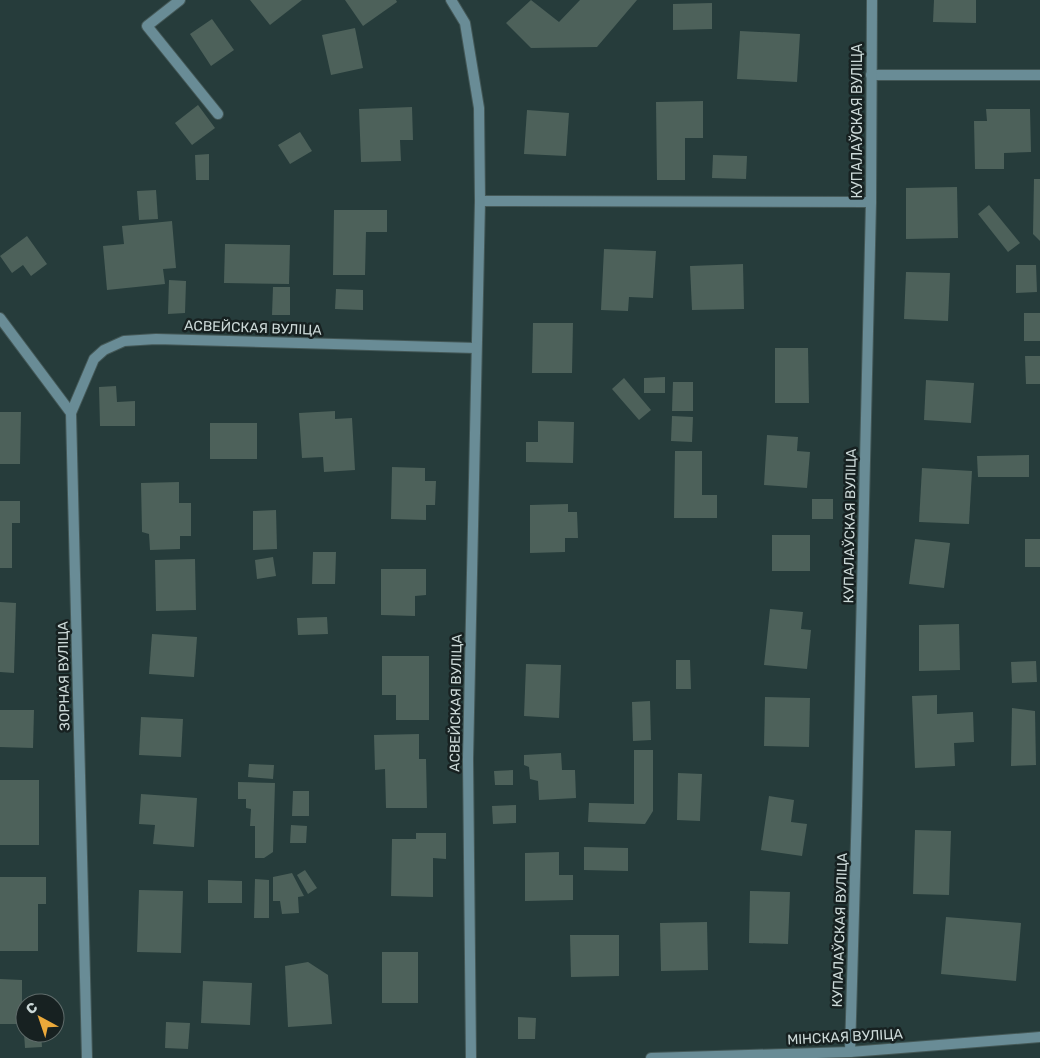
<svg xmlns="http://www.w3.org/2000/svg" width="1040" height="1058" viewBox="0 0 1040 1058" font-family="Rubik,sans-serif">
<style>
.building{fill:#4d615a}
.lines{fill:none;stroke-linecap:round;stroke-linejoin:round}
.service-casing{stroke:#445857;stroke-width:12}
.minor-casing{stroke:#445857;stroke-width:12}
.service{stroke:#698c96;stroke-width:10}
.minor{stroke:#698c96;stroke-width:10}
.labels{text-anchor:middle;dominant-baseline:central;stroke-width:5;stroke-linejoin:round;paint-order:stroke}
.street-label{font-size:14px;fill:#ccd9d8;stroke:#172121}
</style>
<rect width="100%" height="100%" fill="#263c3b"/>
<g class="building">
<path d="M 250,0 L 302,0 L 270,25 Z"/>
<path d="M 345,0 L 396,0 L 397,2 L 363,26 Z"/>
<path d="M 531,0 L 559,22 L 580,0 L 637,0 L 597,47 L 531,48 L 506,23 Z"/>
<path d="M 934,0 L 976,0 L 976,23 L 933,22 Z"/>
<path d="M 712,3 L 712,29 L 673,30 L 673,4 Z"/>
<path d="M 212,19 L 234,50 L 211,66 L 190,34 Z"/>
<path d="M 355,28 L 363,68 L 331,75 L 322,35 Z"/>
<path d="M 740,31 L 800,34 L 797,82 L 737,79 Z"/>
<path d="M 703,101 L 703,138 L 685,138 L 685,180 L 657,180 L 656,102 Z"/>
<path d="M 198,105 L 215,128 L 192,145 L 175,123 Z"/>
<path d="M 412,107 L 413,140 L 400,140 L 401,161 L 361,162 L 359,109 Z"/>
<path d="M 986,109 L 1030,109 L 1031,152 L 1004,153 L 1004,169 L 975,169 L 974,121 L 987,121 Z"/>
<path d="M 527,110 L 569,113 L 566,156 L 524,154 Z"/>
<path d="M 300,132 L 312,151 L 290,164 L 278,145 Z"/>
<path d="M 209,154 L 209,180 L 196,180 L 195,155 Z"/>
<path d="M 713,155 L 747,156 L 746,179 L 712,178 Z"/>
<path d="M 1034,179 L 1040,179 L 1040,241 L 1033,234 Z"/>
<path d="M 957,187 L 958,238 L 906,239 L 906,188 Z"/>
<path d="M 156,190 L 158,219 L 139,220 L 137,191 Z"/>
<path d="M 989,205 L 1020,243 L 1008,252 L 978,214 Z"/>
<path d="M 334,210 L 387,210 L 387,232 L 366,232 L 365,275 L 333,275 Z"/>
<path d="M 172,221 L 176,268 L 163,269 L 165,284 L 107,290 L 103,246 L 124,244 L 122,226 Z"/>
<path d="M 27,236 L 47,264 L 31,276 L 23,265 L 12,273 L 0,256 Z"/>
<path d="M 225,244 L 290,245 L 289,284 L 224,283 Z"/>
<path d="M 604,249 L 656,251 L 653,298 L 629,297 L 628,311 L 601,310 Z"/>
<path d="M 743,264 L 744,309 L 692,310 L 690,266 Z"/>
<path d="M 1016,265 L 1036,265 L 1037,292 L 1016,293 Z"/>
<path d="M 906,272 L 950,273 L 948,321 L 904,319 Z"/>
<path d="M 169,280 L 186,281 L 185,313 L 168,314 Z"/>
<path d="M 273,287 L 290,287 L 290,315 L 272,315 Z"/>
<path d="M 336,289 L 363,290 L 363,310 L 335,309 Z"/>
<rect x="1024" y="313" width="16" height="28"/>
<path d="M 533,323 L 573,323 L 572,373 L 532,373 Z"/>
<path d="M 775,348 L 808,348 L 809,403 L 775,403 Z"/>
<path d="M 1025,356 L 1040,356 L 1040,384 L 1026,384 Z"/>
<path d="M 665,377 L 665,393 L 644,393 L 644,378 Z"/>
<path d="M 624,378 L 651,410 L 639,420 L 612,389 Z"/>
<path d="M 926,380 L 974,383 L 971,423 L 924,420 Z"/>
<path d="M 673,382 L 693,382 L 693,411 L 672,411 Z"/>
<path d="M 116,386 L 117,402 L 135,401 L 135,426 L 100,426 L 99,387 Z"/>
<path d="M 335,411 L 335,419 L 352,418 L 355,470 L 324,472 L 323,457 L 302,458 L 299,413 Z"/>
<path d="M 0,412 L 21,412 L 20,464 L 0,464 Z"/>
<path d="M 672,416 L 693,417 L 692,442 L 671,441 Z"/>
<path d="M 538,421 L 574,422 L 573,463 L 526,462 L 526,442 L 538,442 Z"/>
<rect x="210" y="423" width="47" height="36"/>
<path d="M 767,435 L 798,437 L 797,451 L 810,452 L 807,488 L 764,485 Z"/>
<path d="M 675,451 L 702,451 L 702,495 L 717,495 L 717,518 L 674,518 Z"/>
<path d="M 1029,455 L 1029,477 L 978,477 L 977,456 Z"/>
<path d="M 392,467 L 425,468 L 425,481 L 436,481 L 435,505 L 426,505 L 426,520 L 391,519 Z"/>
<path d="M 922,468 L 972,471 L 969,524 L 919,522 Z"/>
<path d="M 179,482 L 179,503 L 191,503 L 191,536 L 180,536 L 180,549 L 150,550 L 149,534 L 142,532 L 141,483 Z"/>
<rect x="812" y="499" width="21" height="20"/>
<path d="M 0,501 L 20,501 L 20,523 L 12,523 L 12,568 L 0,568 Z"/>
<path d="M 568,504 L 568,512 L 577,512 L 578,538 L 565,538 L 565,552 L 530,553 L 530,505 Z"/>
<path d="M 276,510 L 277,549 L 253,550 L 253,511 Z"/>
<rect x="772" y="535" width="38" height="36"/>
<path d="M 915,539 L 950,543 L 944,588 L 909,584 Z"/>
<rect x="1025" y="539" width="15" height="28"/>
<path d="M 313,552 L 336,552 L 335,584 L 312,584 Z"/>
<path d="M 273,557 L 276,576 L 257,579 L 255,560 Z"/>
<path d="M 195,559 L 196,610 L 156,611 L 155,560 Z"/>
<path d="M 381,569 L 426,569 L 426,595 L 415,596 L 415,616 L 381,615 Z"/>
<path d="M 0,602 L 16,603 L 14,673 L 0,672 Z"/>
<path d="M 770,609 L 803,612 L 801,629 L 811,630 L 807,669 L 764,665 Z"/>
<path d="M 327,617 L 328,634 L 298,635 L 297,618 Z"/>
<path d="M 959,624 L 960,670 L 919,671 L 919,625 Z"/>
<path d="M 152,634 L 197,637 L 194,677 L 149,674 Z"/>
<path d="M 382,656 L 429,656 L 429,720 L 396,720 L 396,695 L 382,695 Z"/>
<path d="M 676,660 L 690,660 L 691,689 L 676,689 Z"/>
<path d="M 1036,661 L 1037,682 L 1012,683 L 1011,662 Z"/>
<path d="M 526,664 L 561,665 L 559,718 L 524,716 Z"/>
<path d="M 937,695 L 937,714 L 973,712 L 974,742 L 954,743 L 955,766 L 915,768 L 912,696 Z"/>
<path d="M 765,697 L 810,698 L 809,747 L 764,746 Z"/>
<path d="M 650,701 L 651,740 L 633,741 L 632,702 Z"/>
<path d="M 1012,708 L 1035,711 L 1036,765 L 1011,766 Z"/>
<path d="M 0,710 L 34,710 L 33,748 L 0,747 Z"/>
<path d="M 141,717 L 183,719 L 181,757 L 139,755 Z"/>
<path d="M 419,734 L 419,759 L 426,759 L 427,808 L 386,808 L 385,769 L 375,770 L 374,735 Z"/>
<path d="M 634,750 L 653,750 L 653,811 L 645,824 L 588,822 L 589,803 L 634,804 Z"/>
<path d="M 561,753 L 562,770 L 575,770 L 576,798 L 539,800 L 538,781 L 530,779 L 529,767 L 524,765 L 524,755 Z"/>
<path d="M 249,764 L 274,765 L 273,779 L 248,777 Z"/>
<path d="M 513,770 L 513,785 L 495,785 L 494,771 Z"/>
<path d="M 678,773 L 702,774 L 700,821 L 677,820 Z"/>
<rect x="0" y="780" width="39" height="65"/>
<path d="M 238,782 L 275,783 L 273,852 L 264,858 L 255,858 L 255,826 L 250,826 L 251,809 L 246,808 L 246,799 L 238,799 Z"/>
<path d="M 293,791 L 309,791 L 309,816 L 292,816 Z"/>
<path d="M 141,794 L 197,798 L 194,847 L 153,844 L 155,825 L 139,824 Z"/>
<path d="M 769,796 L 794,800 L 791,822 L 807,824 L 802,856 L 761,850 Z"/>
<path d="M 516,805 L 516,823 L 493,824 L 492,806 Z"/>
<path d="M 291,825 L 307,826 L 306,843 L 290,843 Z"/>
<path d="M 915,830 L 951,831 L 949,895 L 913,894 Z"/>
<path d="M 416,833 L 446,833 L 446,859 L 433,858 L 433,897 L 391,896 L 392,839 L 416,839 Z"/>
<path d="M 584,847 L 628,848 L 628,871 L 584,870 Z"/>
<path d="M 559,852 L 559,875 L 573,875 L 573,900 L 525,901 L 525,853 Z"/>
<path d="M 305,870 L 317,888 L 308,894 L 297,875 Z"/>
<path d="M 292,873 L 304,896 L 298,897 L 299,913 L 282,914 L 280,901 L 273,901 L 273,877 Z"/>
<path d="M 0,877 L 46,877 L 46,904 L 38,904 L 38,951 L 0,951 Z"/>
<path d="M 255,879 L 269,880 L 269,918 L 254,918 Z"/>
<path d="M 208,880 L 242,881 L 242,903 L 208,903 Z"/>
<path d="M 139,890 L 183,891 L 181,953 L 137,952 Z"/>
<path d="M 750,891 L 790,892 L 788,944 L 749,943 Z"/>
<path d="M 946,917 L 1021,923 L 1016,981 L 941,974 Z"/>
<path d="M 707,922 L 708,970 L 661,971 L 660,923 Z"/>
<path d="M 570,935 L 619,935 L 619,976 L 571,977 Z"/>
<rect x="382" y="952" width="36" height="51"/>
<path d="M 308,962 L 328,975 L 332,1024 L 288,1027 L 285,966 Z"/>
<path d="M 0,979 L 22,980 L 22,1024 L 0,1024 Z"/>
<path d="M 203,981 L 252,983 L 250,1025 L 201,1023 Z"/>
<path d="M 518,1017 L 536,1018 L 535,1039 L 518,1039 Z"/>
<path d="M 166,1022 L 190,1023 L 188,1049 L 165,1048 Z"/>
<path d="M 24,1033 L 41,1033 L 42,1047 L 25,1048 Z"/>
</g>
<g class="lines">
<defs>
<path id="service" d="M 180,0 L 147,26 L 218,114"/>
<g id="minor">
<path d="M 451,0 L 465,23 L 479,108 L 480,201 L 468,759 L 471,1058"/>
<path d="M 871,75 L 1040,75"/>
<path d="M 480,201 L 871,202"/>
<path d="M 0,318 L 71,413 L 87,1058"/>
<path d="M 71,413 L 94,359 L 104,350 L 124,341 L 156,339 L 476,348"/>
<path d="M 850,1052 L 857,806 L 871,202 L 872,0"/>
<path d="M 651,1058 L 850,1052 L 1040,1037"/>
</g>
</defs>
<use href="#service" class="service-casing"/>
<use href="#minor" class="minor-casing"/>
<use href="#service" class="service"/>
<use href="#minor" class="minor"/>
</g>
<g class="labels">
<g class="street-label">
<text transform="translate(857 121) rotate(-90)">КУПАЛАЎСКАЯ ВУЛІЦА</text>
<text transform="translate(253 328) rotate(2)">АСВЕЙСКАЯ ВУЛІЦА</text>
<text transform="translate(850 526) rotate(-89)">КУПАЛАЎСКАЯ ВУЛІЦА</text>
<text transform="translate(64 676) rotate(-91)">ЗОРНАЯ ВУЛІЦА</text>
<text transform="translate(456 703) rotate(-89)">АСВЕЙСКАЯ ВУЛІЦА</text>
<text transform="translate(840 930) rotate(-88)">КУПАЛАЎСКАЯ ВУЛІЦА</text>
<text transform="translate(845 1037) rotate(-3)">МІНСКАЯ ВУЛІЦА</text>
</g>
</g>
<g transform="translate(40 1018) rotate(320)"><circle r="24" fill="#172121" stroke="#5f6b6a"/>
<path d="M0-4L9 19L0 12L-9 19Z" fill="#eba93a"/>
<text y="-8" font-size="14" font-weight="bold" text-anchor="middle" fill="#ccd9d8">С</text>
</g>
</svg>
